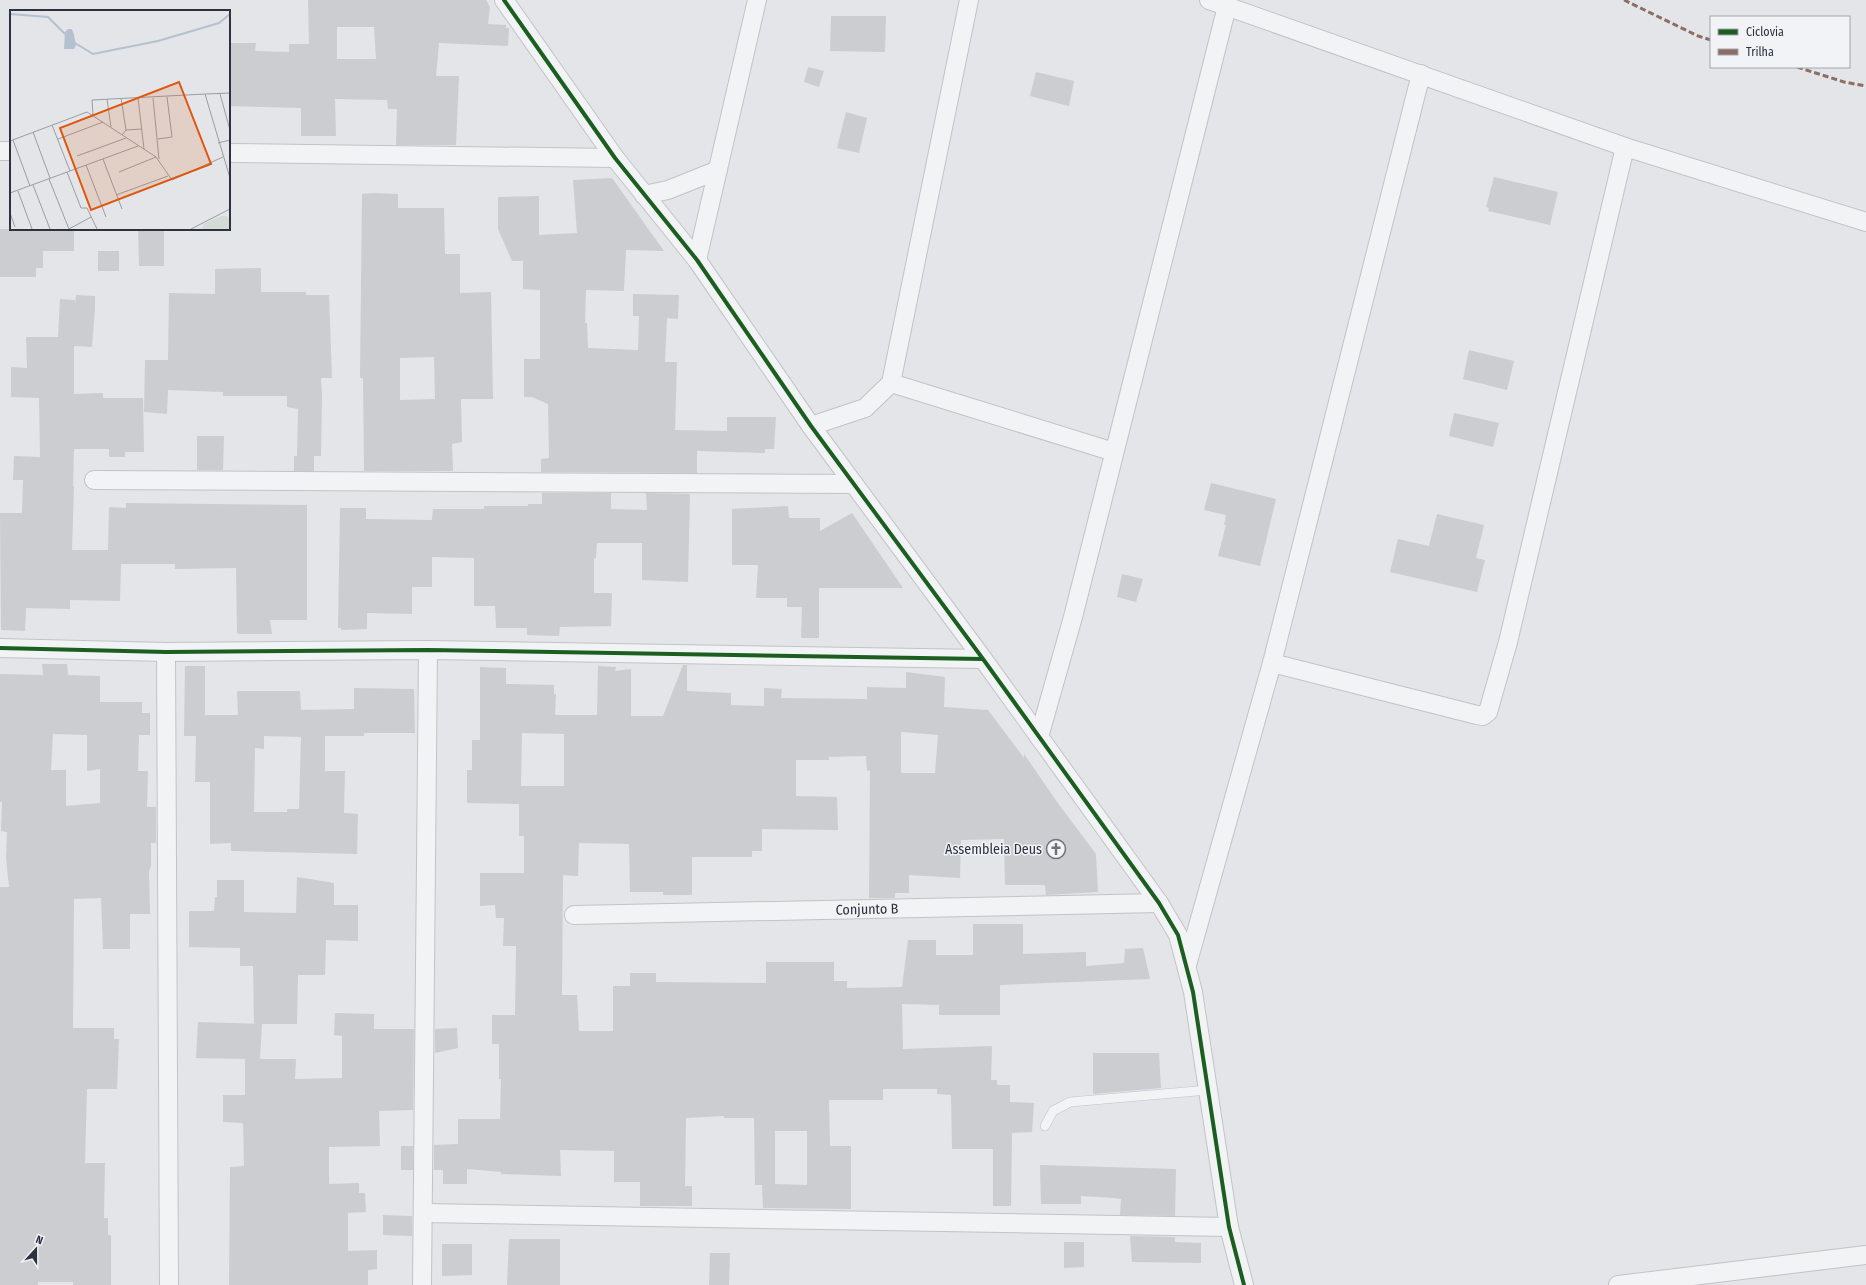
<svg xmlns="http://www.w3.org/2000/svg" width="1866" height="1285" font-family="'Fira Sans Condensed',sans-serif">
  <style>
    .building { fill: #cbcdd0; fill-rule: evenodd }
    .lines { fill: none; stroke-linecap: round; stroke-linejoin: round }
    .lane-casing { stroke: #c2c3c6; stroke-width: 10 }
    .street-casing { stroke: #c2c3c6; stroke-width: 20 }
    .lane { stroke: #f2f3f4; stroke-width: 9 }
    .street { stroke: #f2f3f4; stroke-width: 18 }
    .quiet { stroke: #8d6e63; stroke-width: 3; stroke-dasharray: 6 3; stroke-linecap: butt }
    .cycleway-casing { stroke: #f1f3f6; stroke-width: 6 }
    .cycleway { stroke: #1b5e20; stroke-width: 4 }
    .labels { text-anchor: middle; stroke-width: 3; stroke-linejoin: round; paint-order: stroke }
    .poi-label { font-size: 14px; fill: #2c323f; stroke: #f1f3f6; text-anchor: end }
    .street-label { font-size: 14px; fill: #2c323f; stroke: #f1f3f6 }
    .inset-river { fill: none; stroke: #b5c1d0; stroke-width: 2 }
    .inset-road { fill: none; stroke: #9a9da4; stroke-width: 1 }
    .view { fill: #df570f; fill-opacity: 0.15; stroke: #df570f; stroke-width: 2 }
    .inset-edge { fill: none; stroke: #2c323f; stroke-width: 2 }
  </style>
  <rect width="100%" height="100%" fill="#e3e5e8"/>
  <path class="building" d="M308,0h178l4,7 -2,17 18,1v3h3l-1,18 -69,-3 -3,33h23l-3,69h-60l1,-36h-9l-1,-9 -52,-1 1,37h-35v-28l-72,-2v-63h27l-1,8 34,1v-8h20zM337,27h37l2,32h-39z
    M831,16h55l-1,36 -55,-1z
    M808,67l16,4 -5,16 -15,-5z
    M1036,72l38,9 -5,25 -39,-10z
    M846,112l21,6 -8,35 -22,-5z
    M1494,177l64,15 -8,33 -62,-14 1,-3 -3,-1z
    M612,178l52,73 -38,-1 -2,41 -38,-1 -1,33h2l1,25 50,2 1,-34h-6v-22l46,1 -1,24 -11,-1 -2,44h12l-2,68 52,1v-14h49l-2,32h-9v4l-68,-2v22l-156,-1v-13l8,-1 -1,-54 -16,-7h-8v-38h16v-69l-17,-1v-28h-11l-14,-32v-32l41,-1v39l38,-2 -4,-53z
    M373,193l25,1v14h46l1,46h15v39l31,-1 2,107h-32l1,43 -10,2 1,27h-89l-1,-93h-3l2,-184zM434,357l1,42 -35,1v-42z
    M0,229h74v22h-31v17h-7v9h-36z
    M138,229h26v37h-25z
    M98,251h21v20h-21z
    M261,268v24h45v3h23l3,83h-11l1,18 -1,60h-7v15h-20v-15h3l1,-47 -11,-2v-11h-64v-4l-55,-2 -1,24 -23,-2 1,-52h23l1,-67 46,1v-25z
    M76,295l19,1v13l-3,38 -18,-1v48l29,-1v5h40l1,54h-19v5h-16v-8h-35l-1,37h1l-2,64h36l1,-43 17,1v-5l181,2v115h-37l2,14h-33l-2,-1 -1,-65 -61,1v-5h-54l-1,37 -50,-1v9l-44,-1 -1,23 -24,-1 -1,-117h22l1,-33h-10l1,-24 26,1 -1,-59 -28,-1v-30l16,1 -1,-31h32l2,-38 15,1v5z
    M1469,350l45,11 -7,29 -44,-11z
    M1454,413l45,10 -6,24 -44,-11z
    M197,436h27l-1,34h-26z
    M1211,483l65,16 -16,67 -42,-10 8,-31h-2l2,-10 -22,-5z
    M542,493h69v16l36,1 -1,-17 44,1 -2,88 -46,-2v-37h-45l-1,15h-2v35h18l-1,33 -51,1 -1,9 -32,-1v-7h-31l-1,-22h-21v-48l-42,-1v30h-20v27l-45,-1v16l-26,1v-2h-3l2,-120h26v11l66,1 1,-11h51v-3h44v-2h14z
    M788,506l1,12h31v13l32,-18 51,75h-84v50h-18l1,-31h-15v-9h-31l2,-33h-26v-56z
    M1437,514l47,11 -8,33 9,2 -8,32 -87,-20 8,-33 31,7z
    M1122,574l21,5 -7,23 -19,-5z
    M42,664h25l1,11 32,1v26h42v11h8v22h-11l-1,36h10l-1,36h9v36h-5v23l-2,5 1,43h-20v35h-27l-2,-51 -27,1 -1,129h41v11h5l-2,50h-30l-2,74h20l-1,55h4v17h3v50h-38v-3h-35v3h-38v-398h9l-3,-29 1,-26 -6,-1 1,-29h-2v-128l43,1zM53,734l34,1v36l13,-2v34l-34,3v-36h-15z
    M683,665h4v26l44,2v12l33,1v-18l18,1 -1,9 86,1v-12l39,1v-16l39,5 -1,30 44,3 36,48v-4l36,52 36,48 2,38 -52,3 -1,-10h-40l-1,-46 -43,1 -1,38 -51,-3v18h-14v5h-26l1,-127 -3,-1 -1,-14 -37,1v3h-33v36l41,1 1,33 -76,-1v22h-10v6h-60v38h-29v-3h-33l-1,-48 -50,-1 -1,33 -15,-1 -1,120h15l2,36h34v-45h17v-13h26v9l110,1v-21h68v19h13v7l55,-1 6,-47h28v15h37v-31h50v30l63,-2v14l38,-3 1,-14 18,-1 7,31 -150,6v30h-61v-10l-37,-1 1,45 89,-3 -1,34h6v5h13v17l24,1 -2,29 -20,1 -1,73h-18v-57h-41l-1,-54 -14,-1v-5h-54v11h-54l1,46h21v63l-88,-1 -1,-23h-7l-1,-67h-30v-2l-38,2 -1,68h7v20h-52v-24h-26v-31l-54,-1 1,26 -60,-2v-2l-34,-3v15h-24v-14h-9v-25l24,-1v-25h42l1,-40h-2v-35h-7v-29h23l1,-69h-13l1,-28h-8l-1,-13 -15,1v-33h44v-37h-5v-32l-52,-1v-33h5v-30h8v-73l26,1v16l48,1v9h2l-1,21h42l1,-49 18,1 -1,4 16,-2v47h32zM901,732l37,3 -3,38h-34zM522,733l42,1v52h-43zM775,1131h32v54l-32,-1z
    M185,666h20v49h33l-1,-24h63l1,19 53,-1v-21l60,1 1,44h-51v3h-39v35h20l-1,42 14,1 -1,40 -126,-3v-8l-21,1v-62h-15l1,-46h-12zM264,736l37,1 -2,72h-12v3h-33l1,-64 9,1z
    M297,877l37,6v22h24v36l-32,-1 -1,35h-27l-1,49h-43l-1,-58h-13v-18l-51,-1v-36h25l1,-14h2v-17h27v32l52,1z
    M335,1013l39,1v15h40l-1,81 -34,1 1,35 -51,1v37l30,-1v10h6l1,19 -18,1v38l29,-1v19l-9,1v15h-139l1,-118 14,-1 -1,-43 -20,-1v-27h22v-36l-49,-1 2,-36 64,2 -2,35h36l-1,20 47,-1v-42l-8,-1z
    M457,1028l1,20 -23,5v-24z
    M1093,1053h66l2,35 -68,6z
    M401,1146h12v24h-12z
    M1040,1165l136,4 -1,47 -55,-1 1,-16 -7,-1 -33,-2v8h-40z
    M383,1215l29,1v20l-29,-1z
    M1130,1236l45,1v5l26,1v20l-69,-1z
    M509,1239h51v46h-53z
    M1064,1242h20v25l-20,1z
    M442,1244h30v31l-30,1z
    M710,1253h20l-1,32h-20z"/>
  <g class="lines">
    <g class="lane-casing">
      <path id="lane" d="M1045,1126l8,-15 17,-9 138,-12"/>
    </g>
    <g class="street-casing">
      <g id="street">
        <path d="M504,0l111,158 82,102 114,166 172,233 176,244 19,32 15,57 36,235 15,58"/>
        <path d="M1209,0l416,147 241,75"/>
        <path d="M0,151h11"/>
        <path d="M229,153l386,5"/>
        <path d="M644,195l24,-5 50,-20"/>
        <path d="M697,260l60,-260"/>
        <path d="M891,383l223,69"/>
        <path d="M811,426l54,-18 26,-25 78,-383"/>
        <path d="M94,480l760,4"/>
        <path d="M0,648l166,4 262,-2 555,9"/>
        <path d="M166,652l3,633"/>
        <path d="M1272,663l205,52 6,1 5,-4 20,-70 117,-495"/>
        <path d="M1039,737l34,-120 154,-611"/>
        <path id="s1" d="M574,915l585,-12"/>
        <path d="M1187,965l85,-302 149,-589"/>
        <path d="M423,1213l806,14"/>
        <path d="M422,1285l6,-635"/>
        <path d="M1618,1285l248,-30"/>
      </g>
    </g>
    <use href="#lane" class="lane"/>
    <use href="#street" class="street"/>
    <path class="quiet" d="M1624,0l74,36 13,4
      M1797,67l47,15 22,4"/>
    <g class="cycleway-casing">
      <path id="cycleway" d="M504,0l111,158 82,102 114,166 172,233 176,244 19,32 15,57 36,235 15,58
        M0,648l166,4 262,-2 555,9"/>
    </g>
    <use href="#cycleway" class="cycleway"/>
  </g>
  <defs>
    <g id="church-ring" transform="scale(1)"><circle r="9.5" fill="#f1f3f6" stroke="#6c717a" stroke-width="1.5"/><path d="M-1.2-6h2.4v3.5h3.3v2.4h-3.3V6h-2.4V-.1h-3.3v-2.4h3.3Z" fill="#6c717a"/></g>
  </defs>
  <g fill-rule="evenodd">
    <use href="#church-ring" x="1056" y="849"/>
  </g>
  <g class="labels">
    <g class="poi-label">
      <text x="1042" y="854">Assembleia Deus</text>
    </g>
    <g class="street-label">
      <text dy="5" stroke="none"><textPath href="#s1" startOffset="293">Conjunto B</textPath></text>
    </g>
  </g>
  <g transform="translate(10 10)">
    <rect width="220" height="220" fill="#e3e5e8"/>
    <path d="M211,206h5l4,4v9h-28l3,-6z" fill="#d4dad4"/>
    <path d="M58,19h4l2,6 2,10 -2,4h-10l1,-17z" fill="#b5c1d0"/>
    <path class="inset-river" d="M0,4l38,3 17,17M65,33l18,11 65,-13 61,-18 11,-9"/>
    <path class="inset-road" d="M220,83l-25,1 25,84M210,84l10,36M111,88l5,32M128,88l6,51M143,88l6,61M97,89l4,28M83,105l-1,-15 113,-6M42,115l18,46M23,122l17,46M112,125l4,-5 16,-1M48,129l45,-17M148,129l14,-2 -5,-40M3,130l17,46M0,131l77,-29 69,45 16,23 51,-23M208,133l12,-3M67,146l49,-18M93,149l19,50M76,155l20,52M57,162l14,36h6l10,21M109,162l37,-15M39,169l20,50M23,175l17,44M8,181l14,38M0,183l128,-47M106,185l52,-19M0,203l5,14M59,219l22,-12M181,219l39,-20"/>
    <path class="view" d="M169,72l32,82 -120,46 -31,-82z"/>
    <rect width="220" height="220" class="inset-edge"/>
  </g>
  <rect x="1710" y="16" width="140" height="52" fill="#f1f3f6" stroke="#a2a6ad"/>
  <rect x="1718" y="29" width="20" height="6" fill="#1b5e20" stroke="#a2a6ad"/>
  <text x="1746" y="36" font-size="12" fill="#2c323f">Ciclovia</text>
  <rect x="1718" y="49" width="20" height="6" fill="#8d6e63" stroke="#a2a6ad"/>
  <text x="1746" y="56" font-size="12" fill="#2c323f">Trilha</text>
  <g transform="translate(36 1249) rotate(21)" stroke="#f1f3f6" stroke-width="3" paint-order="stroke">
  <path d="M0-3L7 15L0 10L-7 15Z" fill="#2c323f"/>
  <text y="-6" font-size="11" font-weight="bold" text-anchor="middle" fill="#2c323f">N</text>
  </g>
</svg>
